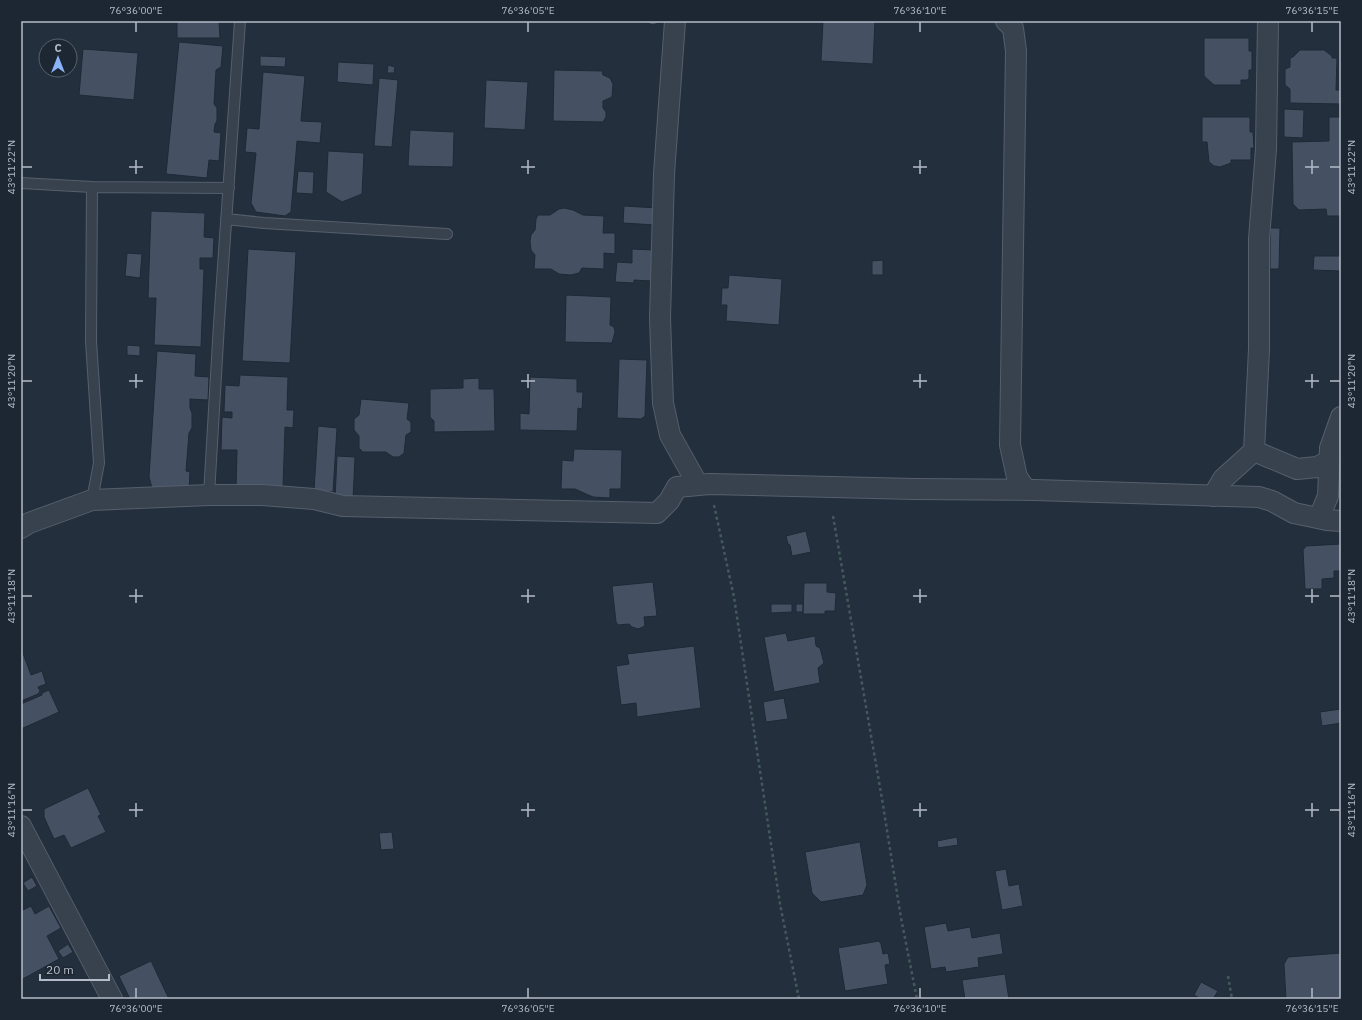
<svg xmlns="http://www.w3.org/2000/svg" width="1362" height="1020" font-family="'IBM Plex Sans',sans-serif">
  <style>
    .building { fill: #455162; stroke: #1f2835 }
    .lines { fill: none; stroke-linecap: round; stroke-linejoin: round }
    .service-casing { stroke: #565f6c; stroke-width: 12 }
    .minor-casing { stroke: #565f6c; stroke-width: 22 }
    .path { stroke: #44595c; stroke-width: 2.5; stroke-dasharray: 3 3; stroke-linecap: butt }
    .service { stroke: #38414e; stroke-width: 10 }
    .minor { stroke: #38414e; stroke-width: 20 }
    .ticks { fill: none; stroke: #b4bcc9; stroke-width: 1.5 }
    .neatline { fill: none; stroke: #b4bcc9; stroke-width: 1.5 }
    .ticks-label { font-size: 10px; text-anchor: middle; fill: #b4bcc9 }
  </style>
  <rect width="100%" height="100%" fill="#242f3e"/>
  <path class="building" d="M177,21h42l1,17h-43z
    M641,21h23l-11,4z
    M823,21h52l-2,43 -52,-3z
    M1204,38h45v13h3v19h-3v8l-2,2h-6v5h-27l-10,-9z
    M179,42l44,4 -2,21 -5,3 -2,34 3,4v13l-2,3 -1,8 7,1 -2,28 -10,-1 -2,18 -41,-4z
    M83,49l55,4 -4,47 -55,-5z
    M1300,50h24l8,6v2h5l-1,32h5v14l-51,-1v-14l-5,-4v-16l5,-2v-9l3,-1z
    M260,56l26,1 -1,10 -25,-1z
    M338,62l36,2 -1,21 -36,-3z
    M388,65l7,2 -1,6h-7z
    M554,70l48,1 1,4 7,3 3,6 -1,13 -9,4v7l3,4v5l-3,5 -50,-1z
    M263,72l42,4 -4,45 21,1 -2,21 -23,-2 -6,71 -6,4 -29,-4 -5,-9 5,-50 -11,-1 2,-24 12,1z
    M379,78l19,2 -6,67 -18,-1z
    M486,80l42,2 -3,48 -41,-2z
    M1284,109l20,1 -1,28 -19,-1z
    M1202,117h48v15h3l1,16h-3v12h-20v3l-11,4 -6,-1 -5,-4 -2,-20h-5z
    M1329,117h12v99h-14l-1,-7 -27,1 -6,-6 -1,-62 37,-1z
    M410,130l44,2 -1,35 -45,-1z
    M328,151l36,2 -2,41 -20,8 -16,-10z
    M298,171l16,1 -1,22 -17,-1z
    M624,206l33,2 -1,17 -33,-2z
    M564,208l9,2 10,5 21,1 -1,17h12v21l-11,-1v16l-22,-1 -3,5 -8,2 -12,-1 -8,-5h-17l1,-14 -4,-5 -1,-9 1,-6 4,-5 1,-11 2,-4h12l9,-6z
    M151,211l54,2 -1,24 10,1 -1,20h-13v11h4l-3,78 -47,-2 2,-47h-8z
    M1270,228h10l-1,41h-9z
    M248,249l48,3 -6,111 -48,-2z
    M632,249l21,1 -2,31 -17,-1v3l-19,-1 2,-20 15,1z
    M127,253l15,1 -2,24 -15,-2z
    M1314,256h27v15l-28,-1z
    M883,260v15h-11v-14z
    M729,275l53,4 -3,46 -53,-4 1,-16h-6l1,-17h6z
    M566,295l45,2 -1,28 4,2 1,5 -3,11 -47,-1z
    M127,345l13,1v10l-13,-1z
    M157,351l39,3 -1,22 14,1 -1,23 -18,-1v9l2,5v15l-3,5 -3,38 4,1 -1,19 -37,-3 -3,-11z
    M619,359l28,1 -2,56 -4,3 -24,-1z
    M240,375l48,2 -1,33h7l-1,18 -8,-1 -2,61 -47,-1 1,-37h-16l1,-33 10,1v-6h-8l1,-27 14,1z
    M530,377l47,2v13h6l-1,17 -4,-1 -1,23 -57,-1v-17l9,1z
    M479,378v11h15l1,42 -61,1v-11l-4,-4v-28l33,-1v-9z
    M361,399l48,4 -2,16 4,3v10l-5,3 -2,18 -5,4h-6l-7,-5h-23l-4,-4v-12l-5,-6v-11l5,-4z
    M318,426l19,2 -4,64 -19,-1z
    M574,449l48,1 -1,39h-11v9l-17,-1 -18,-8h-14l1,-29 11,1z
    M337,456l18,1 -2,43 -18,-1z
    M806,531l5,21 -19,4 -2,-11 -2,-1 -2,-8z
    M1341,544v27h-7v7l-12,1v10h-17l-2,-39 3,-4z
    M653,582l4,34 -13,1 1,8 -2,2 -5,2 -6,-2 -3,-3 -11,1 -2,-3 -4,-36z
    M804,583h23v9l9,1 -1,18h-10v3h-22z
    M771,604h21v8l-21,1z
    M796,604h7v8h-7z
    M786,633l2,8 27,-5 1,10 4,2 4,15 -6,5 2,15 -46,9 -10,-55z
    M694,646l7,62 -64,9 -1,-14 -15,2 -5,-39 13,-2 -2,-10z
    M21,648l10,27 11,-4 4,13 -8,3 2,4 -2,3 -17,7z
    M49,690l10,22 -38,17v-25l21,-9v-2z
    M784,698l4,21 -22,3 -3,-20z
    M1341,709v14l-19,3 -2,-14z
    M88,788l13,27 -3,1 8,16 -35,16 -7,-13 -10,4 -10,-22v-8z
    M392,832l2,17 -13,1 -2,-17z
    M957,837l1,8 -20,3 -1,-7z
    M860,842l7,43 -4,10 -42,7 -9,-9 -7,-41z
    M1006,869l3,17 10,-2 4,22 -21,4 -7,-39z
    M32,877l5,9 -9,5 -5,-8z
    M31,906l4,8 14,-8 12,22 -14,8 12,23 -38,21v-69z
    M946,923l2,8 22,-4 2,11 28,-5 3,21 -25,4 1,9 -33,5 -1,-5 -14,2 -7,-42z
    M879,941l2,3 2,10 5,-1 2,11 -5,1 3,19 -43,7 -7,-43z
    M68,944l5,8 -10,6 -5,-7z
    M1341,953v46h-55l-2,-35 4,-7z
    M151,961l18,38h-39l-11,-23z
    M1005,974l4,25h-44l-3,-19z
    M1201,982l17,9 -5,8h-12l-7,-4z"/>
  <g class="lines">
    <g class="service-casing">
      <path id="service" d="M21,183l71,4
        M226,219l38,4 183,11
        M209,495l10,-171 21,-303
        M92,500l7,-37 -8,-122 1,-154 137,1"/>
    </g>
    <g class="minor-casing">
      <path id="minor" d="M675,21l-11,153 -4,144 3,85 7,32 28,50
        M1006,21l7,7 3,23 -6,394 7,32 9,13
        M1254,451l43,18 20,-2 12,-6
        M1213,496l10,-17 31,-28 5,-102v-110l7,-90 2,-128
        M1319,518l9,-22 2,-48 11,-31
        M21,528l8,-5 63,-23 117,-5h53l52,4 29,7 314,7 12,-12 8,-14 32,-3 205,5 121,1 224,7 13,4 22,12 33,7 14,1
        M21,826l91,173"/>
    </g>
    <path class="path" d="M714,505l20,92 46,307 19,95
      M833,516l49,283 19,119 16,81
      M1228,976l4,23"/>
    <use href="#service" class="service"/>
    <use href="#minor" class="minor"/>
  </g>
  <path class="ticks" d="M136,22v10M528,22v10M920,22v10M1312,22v10M136,160v14M528,160v14M920,160v14M1312,160v14M22,167h10M129,167h14M521,167h14M913,167h14M1305,167h14M1330,167h10M136,374v14M528,374v14M920,374v14M1312,374v14M22,381h10M129,381h14M521,381h14M913,381h14M1305,381h14M1330,381h10M136,589v14M528,589v14M920,589v14M1312,589v14M22,596h10M129,596h14M521,596h14M913,596h14M1305,596h14M1330,596h10M136,803v14M528,803v14M920,803v14M1312,803v14M22,810h10M129,810h14M521,810h14M913,810h14M1305,810h14M1330,810h10M136,988v10M528,988v10M920,988v10M1312,988v10"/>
  <rect width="1362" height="1020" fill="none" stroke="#1d2633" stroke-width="44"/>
  <g transform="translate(58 58)"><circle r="19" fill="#1d2633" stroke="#59626f"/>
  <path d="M0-3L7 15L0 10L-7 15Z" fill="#8ab4f8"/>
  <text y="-6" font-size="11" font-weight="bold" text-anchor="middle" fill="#b4bcc9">С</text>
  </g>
  <path d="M40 974v6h69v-6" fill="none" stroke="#b4bcc9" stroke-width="2"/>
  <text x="46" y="974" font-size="12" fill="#b4bcc9" stroke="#1d2633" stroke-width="3" paint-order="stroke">20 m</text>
  <rect x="22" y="22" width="1318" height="976" class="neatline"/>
  <g class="ticks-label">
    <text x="136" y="14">76°36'00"E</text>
    <text x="528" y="14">76°36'05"E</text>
    <text x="920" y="14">76°36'10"E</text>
    <text x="1312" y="14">76°36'15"E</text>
    <text transform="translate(11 167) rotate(-90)" y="4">43°11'22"N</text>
    <text transform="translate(1351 167) rotate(-90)" y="4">43°11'22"N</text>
    <text transform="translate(11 381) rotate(-90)" y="4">43°11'20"N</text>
    <text transform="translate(1351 381) rotate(-90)" y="4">43°11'20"N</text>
    <text transform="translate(11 596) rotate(-90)" y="4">43°11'18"N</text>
    <text transform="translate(1351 596) rotate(-90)" y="4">43°11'18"N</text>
    <text transform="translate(11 810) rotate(-90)" y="4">43°11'16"N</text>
    <text transform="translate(1351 810) rotate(-90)" y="4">43°11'16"N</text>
    <text x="136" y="1012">76°36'00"E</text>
    <text x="528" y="1012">76°36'05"E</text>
    <text x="920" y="1012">76°36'10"E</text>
    <text x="1312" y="1012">76°36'15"E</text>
  </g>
</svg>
